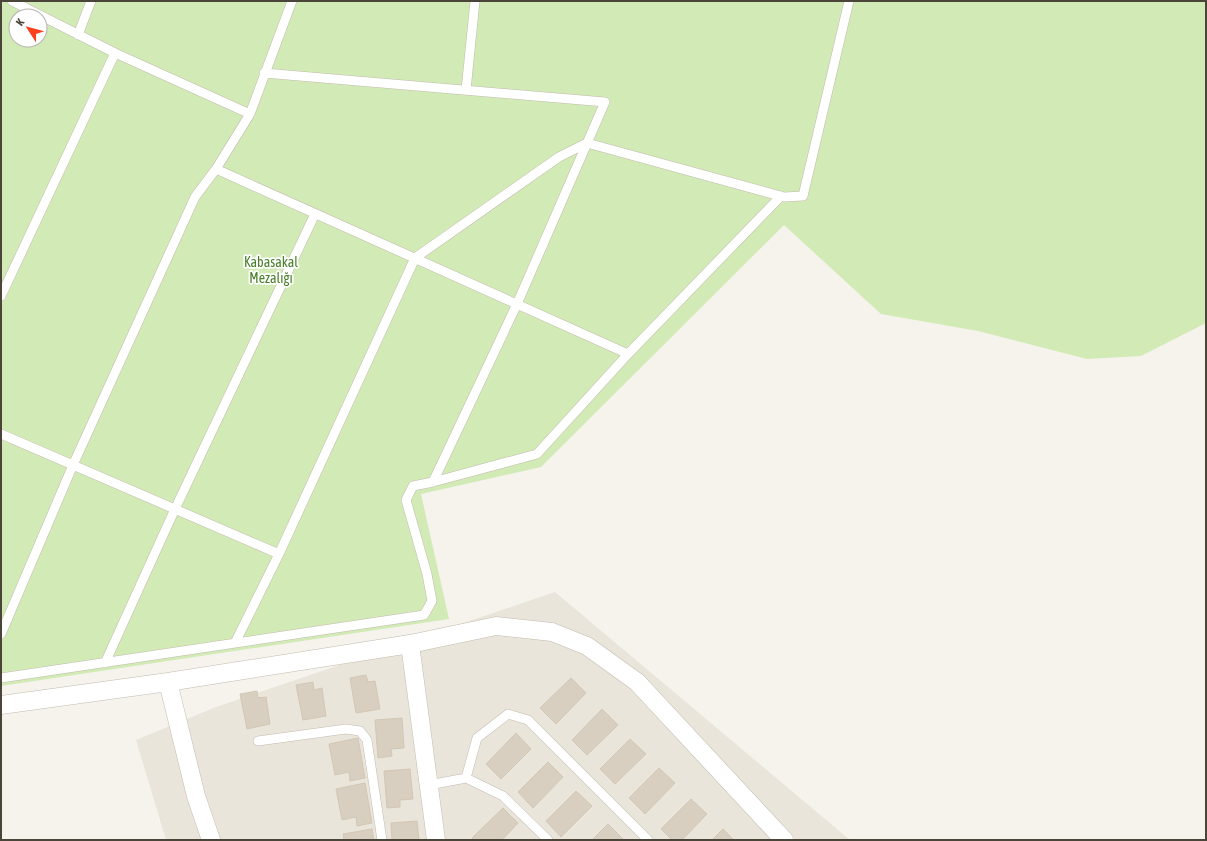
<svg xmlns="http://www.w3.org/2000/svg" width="1207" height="841" font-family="'Asap Condensed',sans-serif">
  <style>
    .residential { fill: #eae5da }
    .green { fill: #d2eab5; fill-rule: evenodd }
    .building { fill: #d8cfc1; stroke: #d3c7b4 }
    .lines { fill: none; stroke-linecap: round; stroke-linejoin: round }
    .service-casing { stroke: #c2bbae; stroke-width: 10 }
    .minor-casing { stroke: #c2bbae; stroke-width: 19 }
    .service { stroke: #fff; stroke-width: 9 }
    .minor { stroke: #fff; stroke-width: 18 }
    .labels { text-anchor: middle; stroke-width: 3.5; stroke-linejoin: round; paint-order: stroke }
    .park-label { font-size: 14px; fill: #4a7f2a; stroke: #fff }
  </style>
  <rect width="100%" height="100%" fill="#f6f3ec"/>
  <path class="residential" d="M555,592l295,248h-684l-30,-100 80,-33z"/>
  <path class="green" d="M1,1h1205v322l-65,33 -54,3 -109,-28 -97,-17 -97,-89 -243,242 -120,27 28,125 -448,67zM16,16h24v24h-24z"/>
  <path class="building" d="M366,675l2,7 7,-1 5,28 -24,4 -6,-35z
    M571,678l15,15 -30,31 -16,-16z
    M313,682l1,8 8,-2 4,28 -23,4 -7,-35z
    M257,691l1,7 8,-1 4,27 -23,5 -7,-35z
    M602,709l16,16 -31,30 -15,-15z
    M402,718l2,30 -13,1 1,7 -14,2 -3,-38z
    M516,733l15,16 -30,30 -15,-15z
    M358,738l7,40 -15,3 -1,-9 -14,3 -6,-31z
    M630,739l16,15 -31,30 -15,-15z
    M548,762l15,15 -30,31 -15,-16z
    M659,768l16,15 -30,31 -16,-16z
    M410,769l3,30 -13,1v7l-13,1 -3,-37z
    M365,783l7,40 -15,3 -1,-9 -14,3 -6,-31z
    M576,791l16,15 -31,31 -15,-16z
    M691,799l16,15 -25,26h-10l-11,-11z
    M503,808l15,15 -16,17h-28l-2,-2z
    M417,821l2,19h-27l-1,-17z
    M608,824l16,16h-32z
    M372,829l2,11h-30l-1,-6z
    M723,829l11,11h-22z"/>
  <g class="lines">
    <g class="service-casing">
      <path id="service" d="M12,1l103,52 135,61 42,-113
        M78,35l13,-34
        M264,73l341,29 -88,202 -84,178
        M466,90l9,-89
        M216,169l412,185
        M1,296l114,-243
        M1,434l278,120
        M1,634l72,-169 122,-268 21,-28 34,-55
        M235,643l44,-89 136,-296 144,-101 28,-14 197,54 19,-1 46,-195
        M105,663l70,-154 140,-295
        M1,678l423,-63 8,-14 -5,-27 -21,-74 7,-14 20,-4 104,-28 91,-100 153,-158
        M258,741l88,-12 14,2 7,9 15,100
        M466,778l37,18 45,44
        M429,785l37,-7 11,-40 31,-24 20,6 120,120"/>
    </g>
    <g class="minor-casing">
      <path id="minor" d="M410,644l26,196
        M168,682l28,114 15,44
        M1,705l167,-23 242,-38 86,-18 56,6 35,14 50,36 147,158"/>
    </g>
    <use href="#service" class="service"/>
    <use href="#minor" class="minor"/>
  </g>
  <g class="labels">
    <g class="park-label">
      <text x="271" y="267">Kabasakal<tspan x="271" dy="16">Mezalığı</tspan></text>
    </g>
  </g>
  <rect width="1207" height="841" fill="none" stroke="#4b4439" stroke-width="4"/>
  <g transform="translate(28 28) rotate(306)"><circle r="19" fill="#ffffff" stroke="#b7b4b0"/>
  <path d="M0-3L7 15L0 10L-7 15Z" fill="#fc3f1d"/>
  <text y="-6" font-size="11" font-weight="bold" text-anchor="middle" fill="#4b4439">K</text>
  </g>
</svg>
